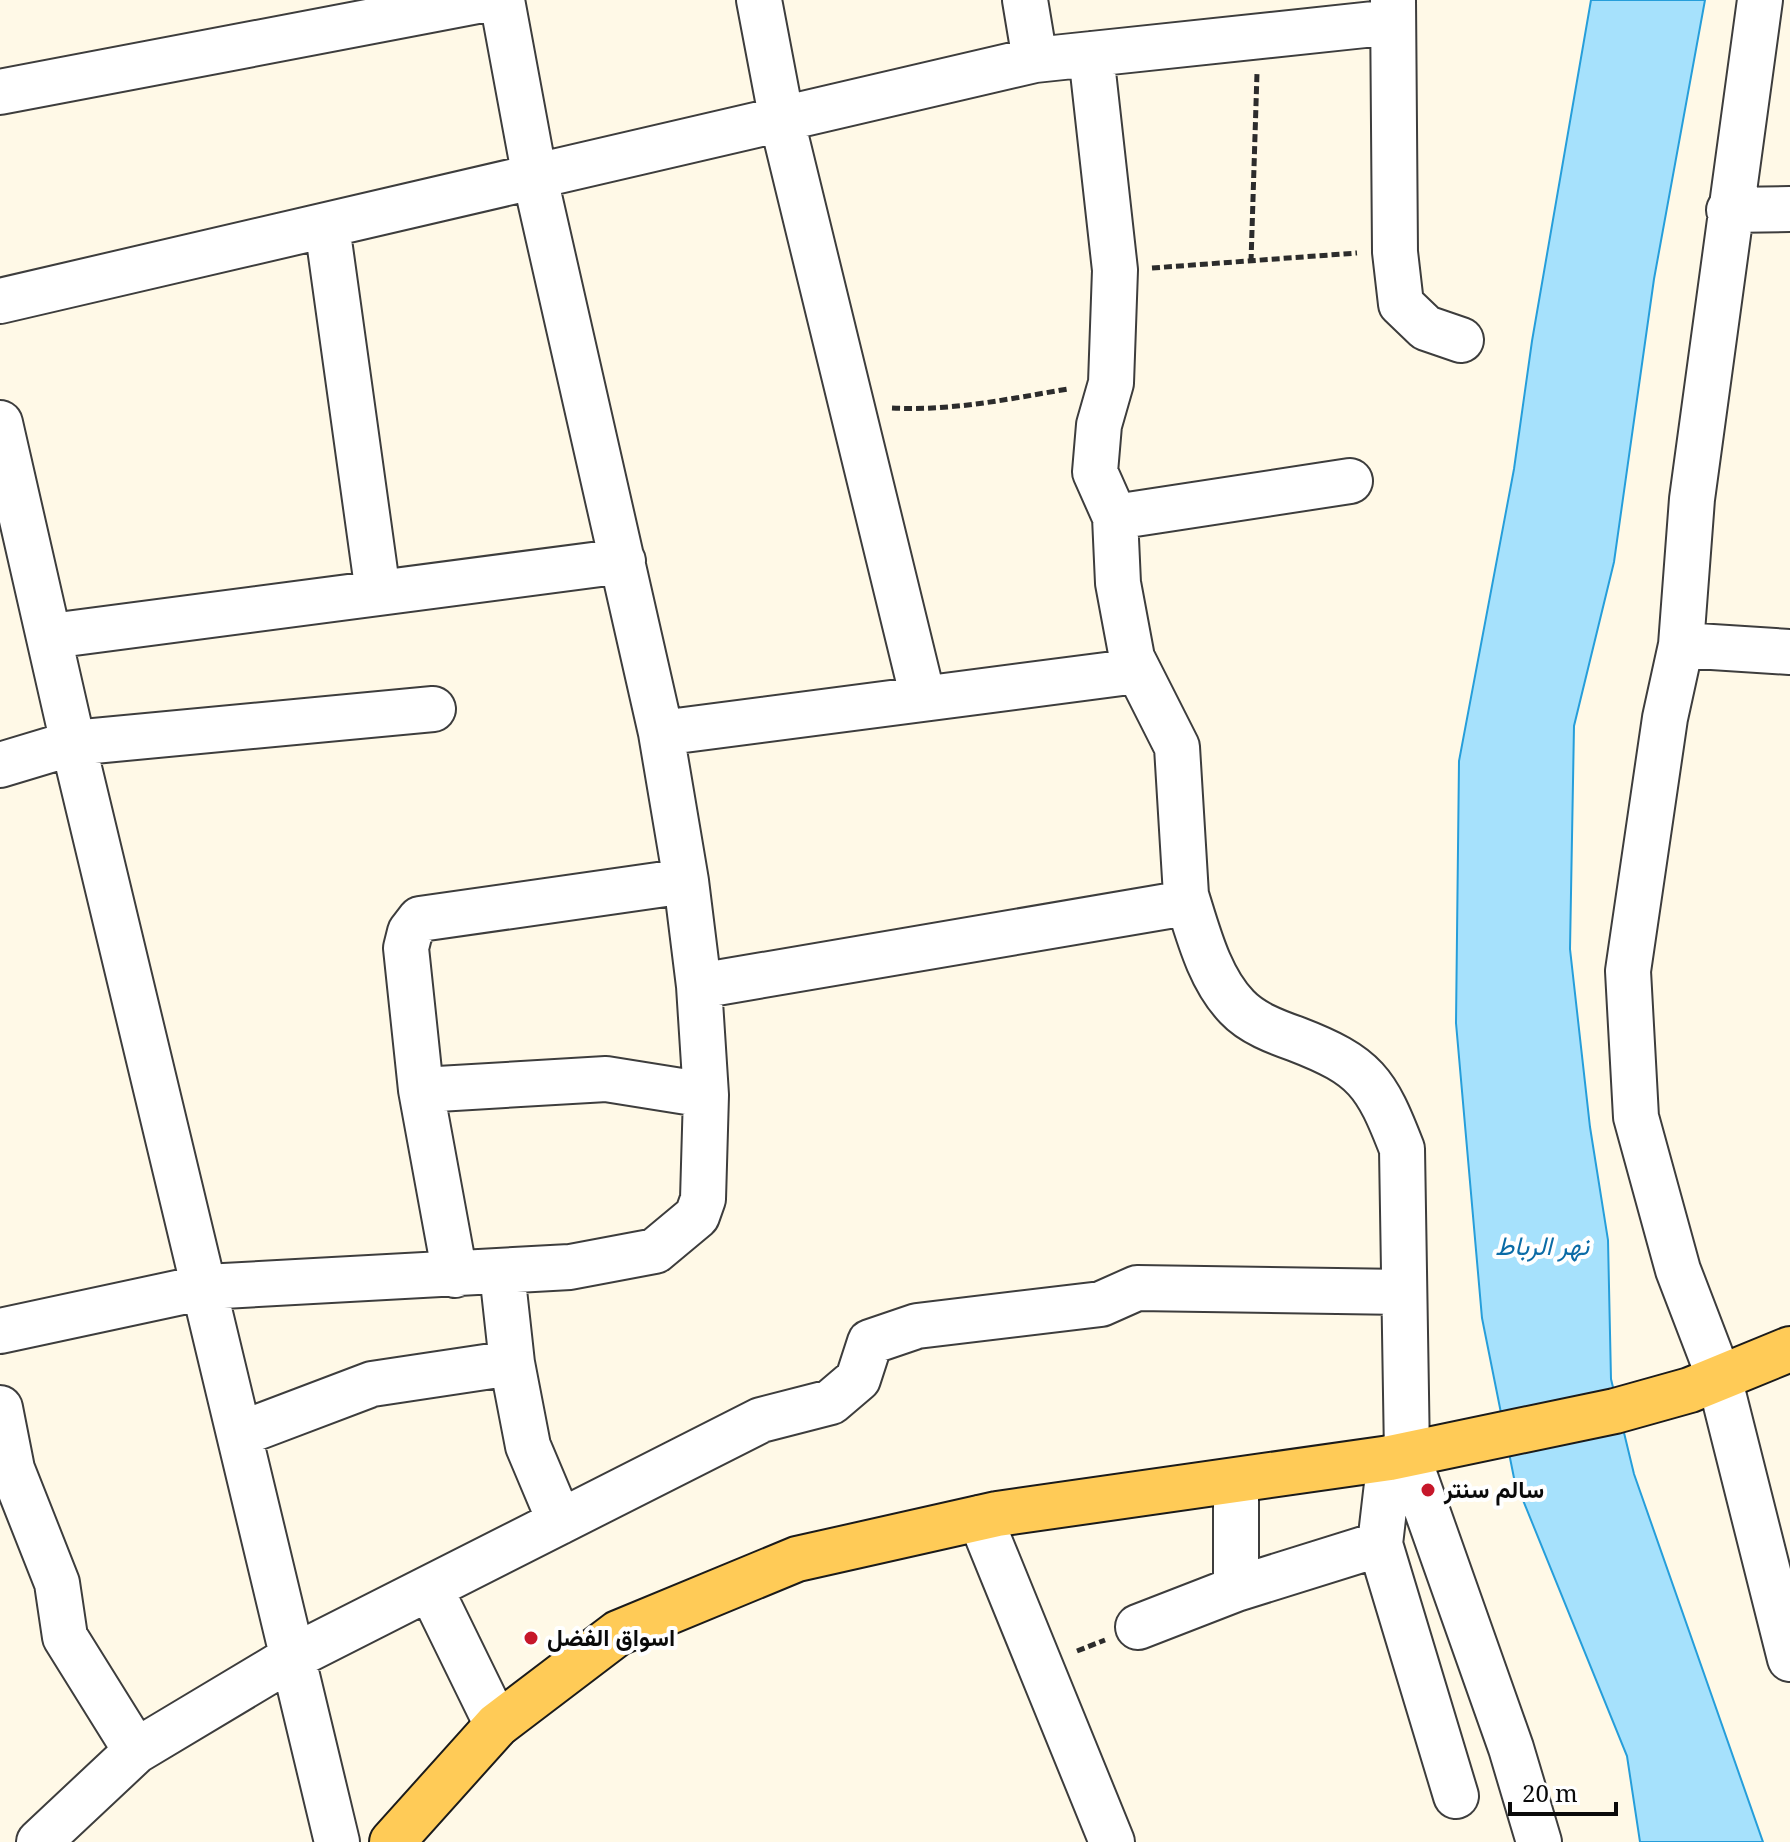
<svg xmlns="http://www.w3.org/2000/svg" width="1790" height="1842" font-family="'Noto Serif',Vazirmatn,serif">
  <style>
    .water { fill: #a6e1fc; stroke: #269eda; stroke-width: 2 }
    .lines { fill: none; stroke-linecap: round; stroke-linejoin: round }
    .minor-casing { stroke: #3d3d3d; stroke-width: 48 }
    .major-casing { stroke: #1b1b1b; stroke-width: 48 }
    .path { stroke: #2c2c2c; stroke-width: 5; stroke-dasharray: 8 4; stroke-linecap: butt }
    .minor { stroke: #fff; stroke-width: 44 }
    .major { stroke: #ffcb57; stroke-width: 44 }
    .poi-dot { fill: #c6172a; stroke: #fff; stroke-width: 3 }
    .labels { text-anchor: middle; stroke-width: 8; stroke-linejoin: round; paint-order: stroke }
    .poi-label { font-size: 24px; font-weight: bold; fill: #0a0a0a; stroke: #fff; text-anchor: start }
    .water-label { font-size: 26px; font-style: italic; fill: #0a6ba6; stroke: #fff }
  </style>
  <rect width="100%" height="100%" fill="#fff9e7"/>
  <path class="water" d="M1591,0h114l-51,279 -40,283 -40,164 -4,223 20,178 18,113 3,139 23,95 129,368h-123l-13,-86 -113,-278 -32,-160 -26,-295 3,-262 55,-292 18,-128z"/>
  <g class="lines">
    <g class="minor-casing">
      <path id="minor" d="M759,0l23,121 141,577
        M1025,0l10,60
        M1393,0l2,252 6,52 25,24 35,12
        M1760,0l-68,499 -11,146 -16,73 -37,253 8,146 42,153 41,107 71,282
        M1091,54l24,216 -4,113 -12,42 -4,47 20,45
        M0,92l483,-92
        M1729,210l61,-1
        M327,226l51,367
        M0,301l1035,-241 358,-38
        M0,423l73,320 264,1099
        M51,636l572,-75
        M1681,645l109,7
        M661,733l476,-62
        M0,765l73,-22 360,-34
        M1186,895c12,38 23,83 51,112 15,16 39,25 59,32 70,27 80,43 106,110l5,305 104,294 28,94
        M699,986l481,-82 6,-9 -9,-148 -45,-89 -14,-75 -3,-66 235,-36
        M421,1090l185,-11 100,16
        M502,1272l10,91 16,83 32,76
        M455,1275l-34,-185 -15,-142 4,-16 10,-13 266,-38
        M0,1331l205,-44 365,-20 85,-16 42,-35 6,-17 3,-104 -7,-109 -13,-105 -25,-148 -126,-555 -33,-178
        M0,1408l12,61 45,114 8,54 71,114
        M240,1434l132,-50 140,-21
        M980,1518l132,324
        M1380,1544l76,252
        M1236,1589l144,-45 10,-86
        M431,1590l66,135
        M1138,1627l98,-38v-108
        M39,1842l97,-91 157,-94 468,-237 70,-18 27,-23 12,-37 47,-16 184,-22 36,-16 267,4"/>
    </g>
    <g class="major-casing">
      <path id="major" d="M392,1842l105,-117 121,-92 179,-74 200,-45 393,-56 225,-47 75,-21 100,-41"/>
    </g>
    <path class="path" d="M1251,262l6,-189
      M1152,268l205,-15
      M892,408c61,3 116,-9 176,-19
      M1077,1651l28,-11"/>
    <use href="#minor" class="minor"/>
    <use href="#major" class="major"/>
  </g>
  <g class="poi-dot">
    <circle cx="1428" cy="1490" r="8"/>
    <circle cx="531" cy="1638" r="8"/>
  </g>
  <g class="labels">
    <g class="poi-label">
      <text x="1444" y="1498">سالم سنتر</text>
      <text x="547" y="1646">اسواق الفضل</text>
    </g>
    <g class="water-label">
      <text x="1542" y="1255">نهر الرباط</text>
    </g>
  </g>
  <path d="M1510 1802v12h106v-12" fill="none" stroke="#0a0a0a" stroke-width="4"/>
  <text x="1522" y="1802" font-size="24" fill="#0a0a0a" stroke="#ffffff" stroke-width="6" paint-order="stroke">20 m</text>
</svg>
